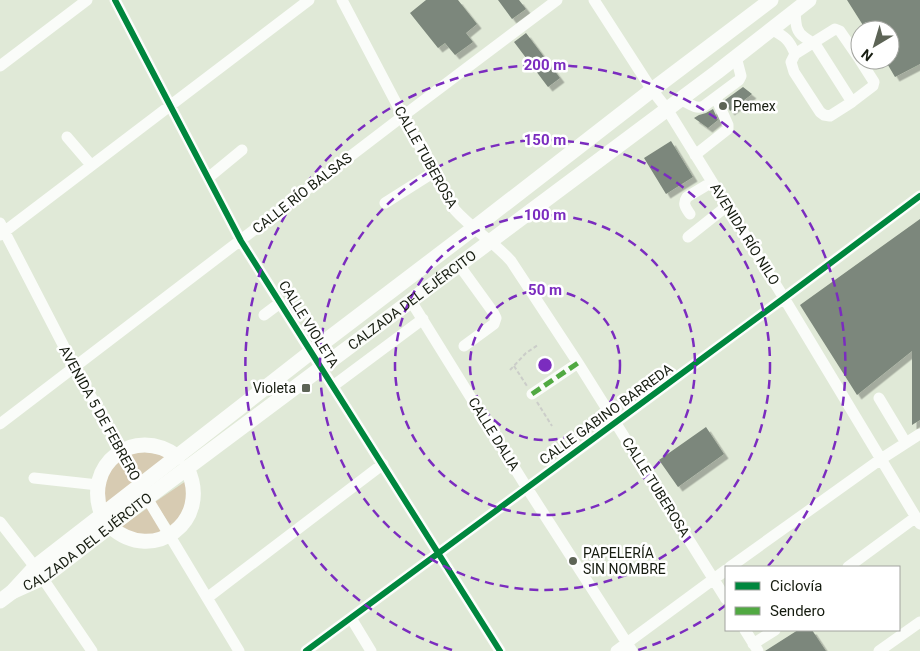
<svg xmlns="http://www.w3.org/2000/svg" width="920" height="651" font-family="Roboto,sans-serif">
  <style>
    .green { fill: #d7cbb2 }
    .building { fill: #7c877b; filter: url(#shadow) }
    .lines { fill: none; stroke-linecap: round; stroke-linejoin: round }
    .path { stroke: #cbcdc9; stroke-width: 2; stroke-dasharray: 4 2.5; stroke-linecap: butt }
    .minor { stroke: #fafcf9; stroke-width: 11 }
    .major { stroke: #fafcf9; stroke-width: 15 }
    .quiet { stroke: #51a942; stroke-width: 5; stroke-dasharray: 10 5; stroke-linecap: butt }
    .cycleway-casing { stroke: #fff; stroke-width: 9 }
    .cycleway { stroke: #00873e; stroke-width: 6 }
    .ring { fill: none; stroke: #7b2cbf; stroke-width: 2.5; stroke-dasharray: 9 6 }
    .poi-dot { fill: #5d6456; stroke: #fff; stroke-width: 2 }
    .labels { text-anchor: middle; stroke-width: 5; stroke-linejoin: round; paint-order: stroke }
    .poi-label { font-size: 14px; fill: #161c10; stroke: #fff; text-anchor: start }
    .street-label { font-size: 14px; fill: #161c10; stroke: #fff }
    .centre { fill: #7b2cbf; stroke: #fff; stroke-width: 2.5 }
    .ring-label { font-size: 15px; text-anchor: middle; font-weight: bold; fill: #7b2cbf; stroke: #fff; stroke-width: 5; stroke-linejoin: round; paint-order: stroke }
  </style>
  <defs>
    <filter id="shadow"><feDropShadow dx="4.5" dy="4.5" stdDeviation="0" flood-color="#0004"/></filter>
  </defs>
  <rect width="100%" height="100%" fill="#e0e9d7"/>
  <path class="green" d="M128,449l46,8 -31,22 -16,-29z
    M120,460l16,27 -28,22 -7,-18 4,-15z
    M189,479l4,16 -21,33 -17,-26z
    M149,507l17,26 -11,5 -37,-9z"/>
  <path class="building" d="M426,0h32l19,24 -11,9 7,9 -18,13 -10,-12 -7,5 -28,-35z
    M498,0h21l7,9 -14,10z
    M847,0h73v64l-25,13 -10,-17h5v-30h-24z
    M526,33l34,45 -12,9 -34,-45z
    M743,87l9,7 -22,17 -5,-11z
    M713,109l5,11 -10,8 -14,-10 5,-3 7,-2z
    M671,141l22,36 -27,17 -22,-36z
    M920,219v201l-8,5v-74l-55,44 -57,-90z
    M706,427l18,27 -46,33 -19,-27z
    M798,630h14l14,21h-61z"/>
  <g class="lines">
    <path class="path" d="M514,366l13,20
      M510,370l16,-17 12,-8
      M537,402l15,24"/>
    <path class="minor" d="M115,0l126,241 259,410
      M342,0l61,116 52,94c17,19 39,32 56,51l67,102 148,236
      M594,0l58,90 15,19 117,189 136,226
      M795,12c1,10 0,19 9,25 5,4 9,5 13,10l35,55 -22,14 -6,-1 -4,-3 -26,-40 -3,-10 4,-8 40,-25 5,2 20,29
      M771,29c14,8 18,10 24,25
      M0,66l87,-66
      M680,99c8,4 16,11 24,7l35,-26 2,-4 -5,-19
      M852,102l21,-16 1,-4 -14,-22
      M67,137l24,28
      M695,155l33,-26v-4l-12,-27
      M208,178l34,-28
      M385,203l49,-31
      M690,214c-4,-6 -8,-10 -3,-17l25,-15
      M0,223l74,143 73,132 92,153
      M0,235l309,-235
      M688,237l39,-31
      M459,265l34,47 3,6 -2,6 -30,22
      M411,301l116,187 105,163
      M264,315l16,-12
      M333,386l90,-67
      M532,394l46,-31
      M879,398l27,45
      M0,424l403,-308 154,-116
      M34,478l64,7
      M0,522l35,45 57,84
      M730,567l151,-108 39,-25
      M848,567l68,-50
      M207,598l176,-134
      M351,618l20,33
      M745,630l13,21
      M753,644l22,-14
      M306,651l478,-353 136,-102
      M616,651l110,-81
      M879,651l41,-29"/>
    <g class="major">
      <path d="M102,515c-20,-50 32,-91 76,-58"/>
      <path d="M111,527c42,38 102,-6 76,-59"/>
      <path id="s1" d="M12,592l31,-14 104,-80 570,-426 92,-72"/>
      <path d="M0,601l12,-9 23,-25 67,-52 209,-163 163,-124 178,-138 119,-90"/>
    </g>
    <path class="quiet" d="M532,394l46,-31"/>
    <g class="cycleway-casing">
      <path id="cycleway" d="M115,0l126,241 259,410
        M306,651l478,-353 136,-102"/>
    </g>
    <use href="#cycleway" class="cycleway"/>
  </g>
  <g class="ring">
    <circle cx="545" cy="365" r="75"/>
    <circle cx="545" cy="365" r="150"/>
    <circle cx="545" cy="365" r="225"/>
    <path d="M726 605A300 300 0 0 1 638 650M452 650A300 300 0 1 1 768 566"/>
  </g>
  <g class="poi-dot">
    <circle cx="723" cy="106" r="5"/>
    <rect x="301" y="383" width="10" height="10" rx="2.5"/>
    <circle cx="573" cy="561" r="5"/>
  </g>
  <g class="labels">
    <g class="poi-label">
      <text x="733" y="111">Pemex</text>
      <text x="296" y="393" text-anchor="end">Violeta</text>
      <text x="583" y="558">PAPELERÍA<tspan x="583" dy="16">SIN NOMBRE</tspan></text>
    </g>
    <g class="street-label">
      <text transform="translate(426 157) rotate(61)" y="5">CALLE TUBEROSA</text>
      <text transform="translate(302 193) rotate(-38)" y="5">CALLE RÍO BALSAS</text>
      <text transform="translate(745 234) rotate(58)" y="5">AVENIDA RÍO NILO</text>
      <text dy="5" stroke="none"><textPath href="#s1" startOffset="496">CALZADA DEL EJÉRCITO</textPath></text>
      <text transform="translate(309 324) rotate(58)" y="5">CALLE VIOLETA</text>
      <text transform="translate(100 413) rotate(61)" y="5">AVENIDA 5 DE FEBRERO</text>
      <text transform="translate(606 414) rotate(-36)" y="5">CALLE GABINO BARREDA</text>
      <text transform="translate(494 434) rotate(58)" y="5">CALLE DALIA</text>
      <text transform="translate(656 487) rotate(58)" y="5">CALLE TUBEROSA</text>
      <text dy="5" stroke="none"><textPath href="#s1" startOffset="91">CALZADA DEL EJÉRCITO</textPath></text>
    </g>
  </g>
  <circle cx="545" cy="365" r="8" class="centre"/>
  <g class="ring-label">
    <text x="545" y="70">200 m</text>
    <text x="545" y="145">150 m</text>
    <text x="545" y="220">100 m</text>
    <text x="545" y="295">50 m</text>
  </g>
  <rect x="725" y="566" width="175" height="65" fill="#ffffff" stroke="#a2a49f"/>
  <rect x="735" y="582" width="25" height="8" fill="#00873e" stroke="#a2a49f"/>
  <text x="770" y="591" font-size="15" fill="#161c10">Ciclovía</text>
  <rect x="735" y="607" width="25" height="8" fill="#51a942" stroke="#a2a49f"/>
  <text x="770" y="616" font-size="15" fill="#161c10">Sendero</text>
  <g transform="translate(875 45) rotate(218)"><circle r="24" fill="#ffffff" stroke="#a2a49f"/>
  <path d="M0-4L9 19L0 12L-9 19Z" fill="#5d6456"/>
  <text y="-8" font-size="14" font-weight="bold" text-anchor="middle" fill="#161c10">N</text>
  </g>
</svg>
